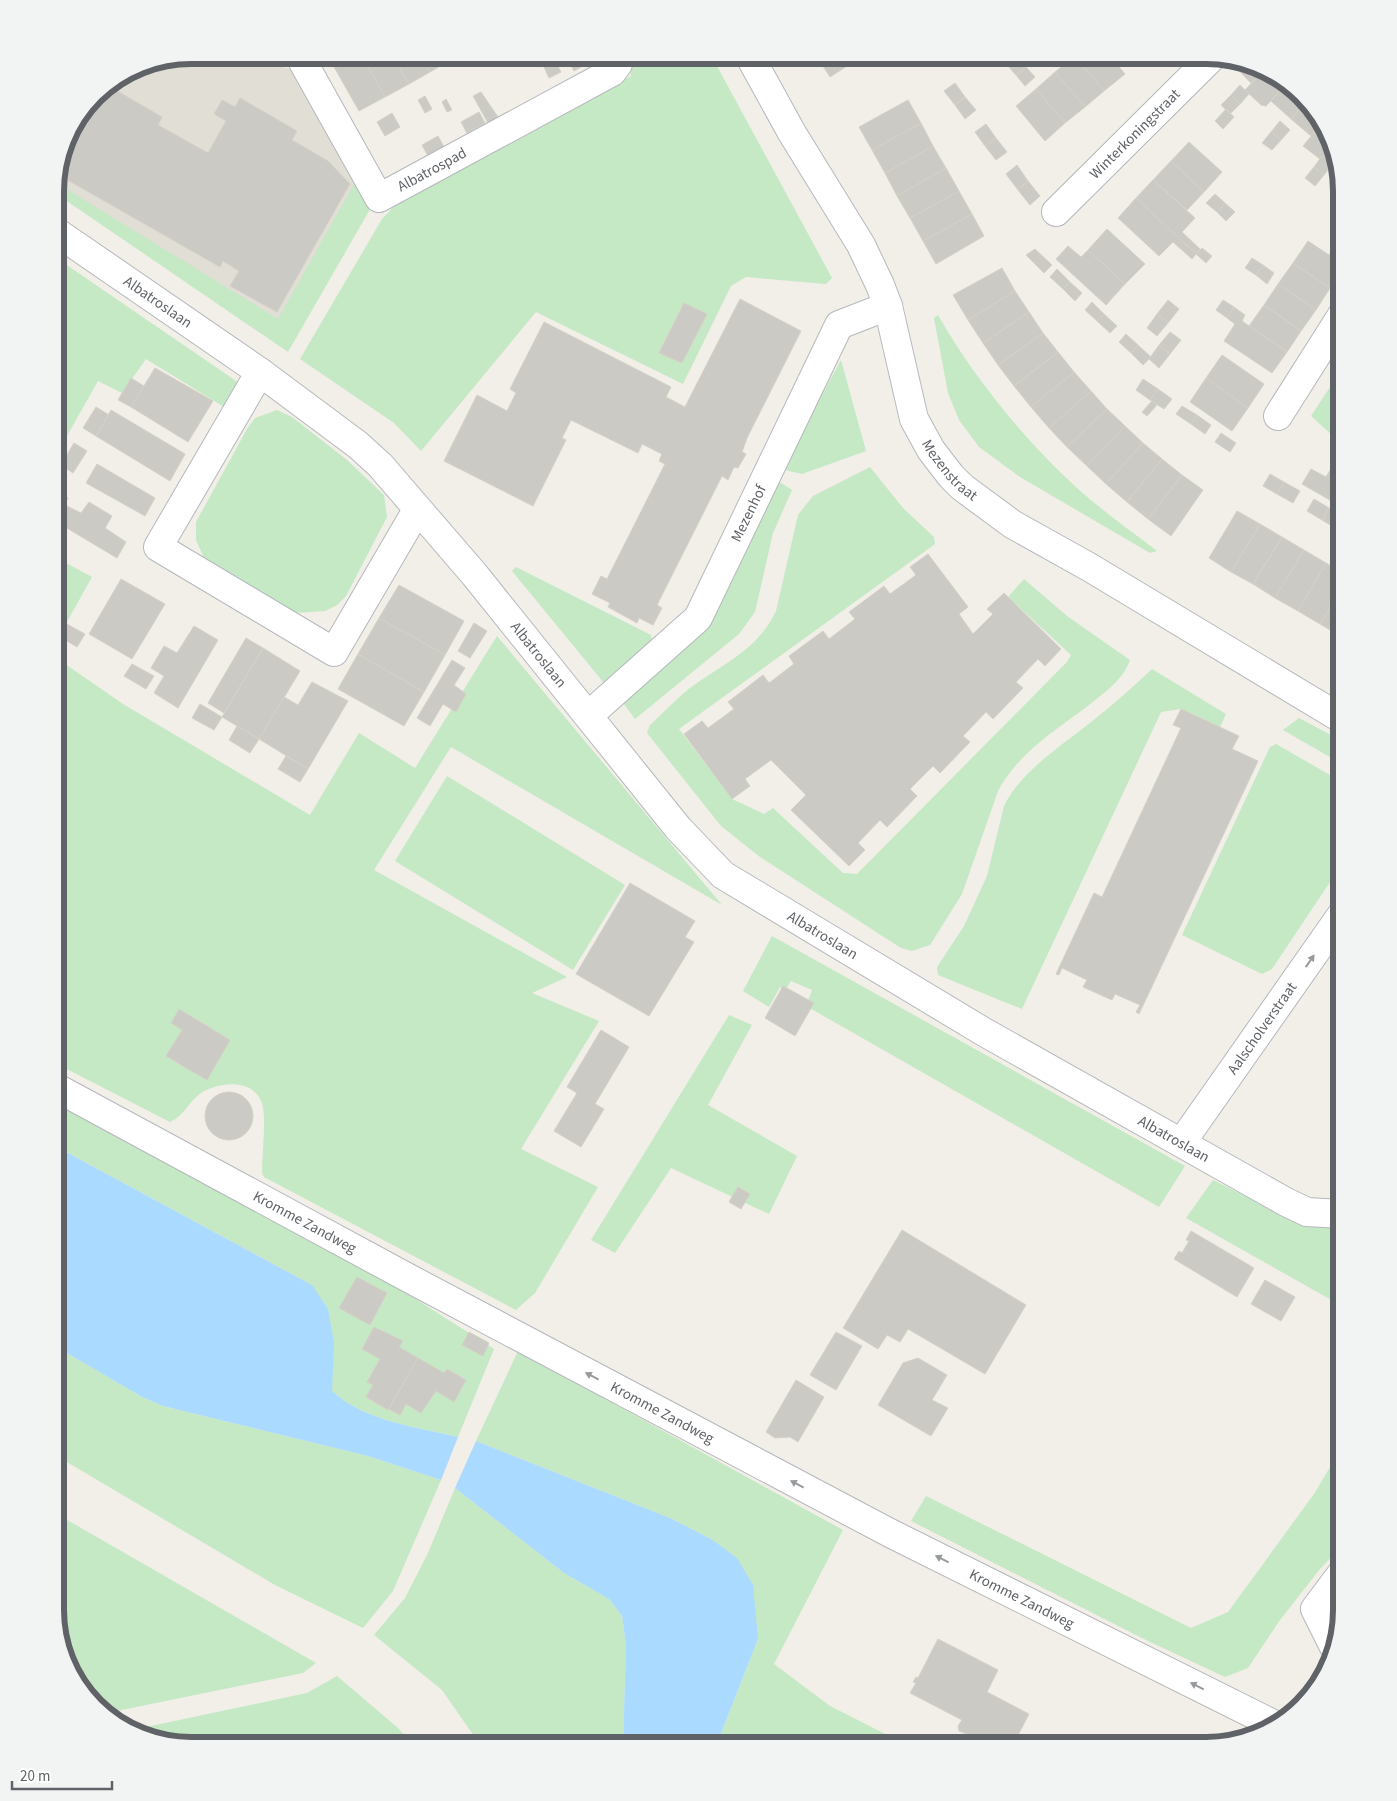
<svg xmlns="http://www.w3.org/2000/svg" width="1397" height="1801" font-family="'Source Sans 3',sans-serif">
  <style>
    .education { fill: #e1ded6 }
    .green { fill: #c5e8c5 }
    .water { fill: #aadaff }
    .building { fill: #cccac5; stroke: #d6d1c6 }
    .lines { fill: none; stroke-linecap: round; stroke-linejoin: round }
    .minor-casing { stroke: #b5b8bc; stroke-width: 30 }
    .minor { stroke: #fff; stroke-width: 28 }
    .oneway { fill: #979a9d }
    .labels { text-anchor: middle; stroke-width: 4.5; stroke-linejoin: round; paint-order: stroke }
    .street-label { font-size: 15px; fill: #5f6368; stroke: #fff }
    .rim { fill: none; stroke: #5f6368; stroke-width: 6 }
  </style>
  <rect width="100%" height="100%" fill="#f1efe8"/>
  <path class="education" d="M191,55h47l56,15 74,135 -81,143 -232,-156v-10l12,-44 9,-17 25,-32 38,-24z"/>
  <path class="green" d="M633,55h78l121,223 -6,6 -80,-7 -15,9 -48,98 -147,-72 -115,139 -27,-28 -94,-64 82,-140 25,-26 224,-117 -2,-15z
    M358,177l15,27 -85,148 -233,-159v-11l223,137z
    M55,257l184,126 -15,24 -78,-48 -24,34 -24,-12 -43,76z
    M938,315c34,60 87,126 138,172 25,23 54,43 81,64l-7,2 -130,-76 -41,-30 -20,-27 -11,-27 -14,-75z
    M841,360l25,91 -64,23 -17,-4 -2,-5z
    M1342,369v49l-10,17 -21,-19z
    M277,410l15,7 55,43 37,35 3,22 -41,79 -9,9 -12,6 -30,2 -90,-53 -9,-20v-18l51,-93 8,-11z
    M870,467l33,41 31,29 1,7 -256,185 53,70 32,15 9,-6 70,65 14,1 210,-212 4,-7 -63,-58 16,-18 43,37 63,44c-8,21 -24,31 -41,45 -33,25 -71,48 -91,86l-36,103 -32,51 -18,6 -11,-3 -141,-91 -39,-31 -74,-93 3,-8c13,-12 26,-26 40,-37 32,-24 68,-38 86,-77l22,-96 15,-19z
    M778,481l14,9 -19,43 -18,79 -16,22 -104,85 -14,-19 87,-79z
    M55,557l37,20 -37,66z
    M516,567l135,68 3,15 -43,33h-7l-92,-112z
    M497,636l225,269 -271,-158 -77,123 193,107 -35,16 67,28 -78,128 77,38 -63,106 -19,17 -252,-133 -2,-4c0,-21 4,-46 1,-66 -6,-29 -43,-26 -62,-14 -12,8 -17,23 -31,29l-115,-59v-406l68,47 187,111 49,-82 56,35z
    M1152,669l74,45 -6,13 -39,-18 -20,3 -139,297 -84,-34 -1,-8 27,-41 23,-50 17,-70c18,-37 61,-62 92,-88 19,-15 38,-32 56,-49z
    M1299,718l43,23v23l-59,-34z
    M1276,744l66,38v82l-70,105 -10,5 -80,-39 88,-188z
    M447,776l178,109 -52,85 -178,-109z
    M772,936l413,230 -26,41 -353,-201 6,-16 -21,-9 -6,10 -5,-4 -11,20 -26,-16z
    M729,1015l23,10 -44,80 89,51 -28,58 -98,-46 -56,85 -24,-13z
    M55,1098l298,161 141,90 -36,88c-42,-10 -94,-16 -126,-46l-1,-18 -19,-88 -257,-139z
    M1213,1180l89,45 40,1v80l-156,-88z
    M55,1346l87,51 21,9 205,50 73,24 -48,111 -30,37 -88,-43 -220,-130z
    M518,1351l325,179 -69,134 56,42 79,40h-193l42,-107 -47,-100 -41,-21 -194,-77z
    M1342,1447v99l-22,23 -40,51 -32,48 -23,9 -79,-37 -235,-119 15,-25 265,132 37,-16 86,-118z
    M455,1488l109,85 45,26 13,17 4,30 -3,100h-142l-39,-56 -68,-55 31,-37 23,-45z
    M55,1513l261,150 -13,10 -196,40 -29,-28 -23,-75z
    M337,1676l61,52 16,18h-224l-58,-16 175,-37z"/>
  <path class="water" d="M55,1146l257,139 16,24 6,34 -2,48c32,30 84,36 126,46l-17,43 -73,-24 -205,-50 -21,-9 -87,-51z
    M476,1441l194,77 41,21 26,19 16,27 5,54 -42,107h-93l3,-100 -4,-30 -13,-17 -45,-26 -109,-85z"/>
  <path class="building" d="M334,55h28l23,42 -26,14 -30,-53z
    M362,55h30l17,29 -24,13z
    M392,55h29l9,17 -21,12z
    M421,55h29l2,4 -22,13z
    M565,55h31l1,3 -23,13z
    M816,55h48l-34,22z
    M1109,55l16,19 -21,17 -29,-35z
    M1075,56l29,35 -19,16 -30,-35z
    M1017,57l9,10 -10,8 -9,-10z
    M555,61l6,11 -12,6 -5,-11z
    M1234,61l30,9 -13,13 -19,-19z
    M1026,67l9,10 -10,9 -9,-11z
    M1264,70l10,3 12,11 -20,22 -5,-1 -16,-15z
    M1055,72l30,35 -20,16 -29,-34z
    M955,83l10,14 -10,8 -11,-14z
    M1286,84l19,18 -14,17 -20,-18z
    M107,85l55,32 -4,8 50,28 18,-32 -12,-7 8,-14 13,7 5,-9 57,33 -5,9 36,21 22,23 -73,128 -47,-26 9,-15 -16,-10 -3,6 -163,-93 28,-51 -1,-2z
    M1240,85l9,9 -9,10 -9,-9z
    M1036,89l29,34 -20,18 -29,-35z
    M481,92l17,25 -10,6 -15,-27z
    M1231,95l9,9 -10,10 -9,-9z
    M425,96l7,13 -7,4 -7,-13z
    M965,97l11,13 -11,9 -10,-14z
    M446,99l6,11 -5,2 -5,-10z
    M908,100l13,23 -49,27 -13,-23z
    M1305,102l14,14 3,7 -11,13 -20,-17z
    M1226,109l8,8 -11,12 -8,-8z
    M479,112l6,11 -18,10 -6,-11z
    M392,113l8,14 -15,9 -8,-14z
    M1280,121l10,9 -9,10 -10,-8z
    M921,123l12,23 -48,27 -13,-23z
    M1322,123l9,32 -4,5 -5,-4 -2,3 -17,-13z
    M986,124l10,14 -11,8 -10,-14z
    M1271,132l10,8 -9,10 -10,-7z
    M438,136l6,11 -16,9 -6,-11z
    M996,138l11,14 -11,8 -11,-14z
    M1189,142l33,30 -18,20 -33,-31z
    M933,146l13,22 -49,28 -12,-23z
    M1331,155l5,15 -9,-10z
    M1322,156l10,8 -8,11 -10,-8z
    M1171,161l33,31 -17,18 -34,-30z
    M1017,165l11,16 -10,9 -12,-16z
    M1314,167l10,8 -9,11 -10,-8z
    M946,168l13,23 -49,27 -13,-22z
    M1153,180l42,38 -13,14 18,17 -4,5 -60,-56z
    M1028,181l12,15 -10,9 -12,-15z
    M959,191l13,23 -49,27 -13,-23z
    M1215,194l10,9 -8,9 -11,-9z
    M1136,198l60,56 -4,5 -19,-17 -14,14 -41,-38z
    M1225,203l10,9 -9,9 -9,-9z
    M972,214l12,22 -48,28 -13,-23z
    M1107,229l38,35 -20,20 -37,-34z
    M1308,241l21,14 8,-13 5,4v26l-12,16 -37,-25z
    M1068,246l13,11 7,-7 37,34 -19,21 -50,-46z
    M1202,248l10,8 -6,7 -10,-9z
    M1035,249l17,16 -8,8 -18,-18z
    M1252,258l11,7 -7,10 -11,-7z
    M1293,263l37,25 -14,22 -38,-26z
    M1263,265l11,8 -7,11 -11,-9z
    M1002,268l13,23 -47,29 -15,-25z
    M1057,269l13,13 -7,7 -13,-12z
    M1070,282l12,11 -7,8 -12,-12z
    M1278,284l38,26 -15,21 -37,-26z
    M1015,291l14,21 -46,31 -15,-23z
    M740,299l61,32 -54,107 -5,14 4,2 -8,14 -4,-1 -6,13 -6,-4 -65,129 5,3 -9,17 -14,-7 -2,5 -29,-16 2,-4 -18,-9 9,-18 6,3 58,-115 -6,-3 3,-7 -20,-10 -4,9 -67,-33 -9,18 4,2 -33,66 -89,-45 33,-66 30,16 9,-18 -6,-4 34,-67 127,65 -5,10 19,10z
    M1168,300l11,9 -11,14 -11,-9z
    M1223,300l11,7 -7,11 -11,-8z
    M1092,302l12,12 -7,7 -12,-11z
    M684,303l23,11 -25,49 -23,-10z
    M1264,305l37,26 -14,21 -38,-26z
    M1234,307l11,8 -3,6 45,31 -15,21 -48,-32 11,-17 -8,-6z
    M1029,312l14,21 -45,32 -15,-22z
    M1104,314l13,12 -7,7 -13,-12z
    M1157,314l11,9 -11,13 -10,-8z
    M1170,332l11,8 -11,14 -11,-9z
    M1043,333l15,19 -44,34 -16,-21z
    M1126,334l12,11 -7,8 -12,-11z
    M1138,345l13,12 -8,8 -12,-12z
    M1159,345l11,9 -11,14 -10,-9z
    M1058,352l16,20 -43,35 -17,-21z
    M1222,355l42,29 -16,24 -42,-30z
    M155,368l58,33 -25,41 -57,-35z
    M1074,372l17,19 -42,37 -18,-21z
    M131,378l13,8 -13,21 -13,-7z
    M1206,378l42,30 -16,23 -42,-29z
    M1143,379l15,10 -8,11 -14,-10z
    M1158,389l14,10 -8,10 -14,-9z
    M1091,391l16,18 -40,38 -18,-19z
    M1152,401l5,4 -10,11 -5,-4z
    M1182,406l15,9 -6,9 -15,-10z
    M96,407l13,8 -13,21 -13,-8z
    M1107,409l18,17 -38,40 -20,-19z
    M111,410l74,44 -15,27 -74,-45z
    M1197,415l14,10 -6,9 -14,-10z
    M1125,426l18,17 -37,41 -19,-18z
    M1221,433l15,10 -6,9 -15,-10z
    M74,443l13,8 -14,22 -12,-8z
    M1143,443l19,16 -35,43 -21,-18z
    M1162,459l20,16 -34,44 -21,-17z
    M97,464l58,34 -10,18 -59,-33z
    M1332,467l10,6v34l-40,-23 9,-15 15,8z
    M1270,474l14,8 -7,12 -14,-8z
    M1182,475l21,15 -32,46 -23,-17z
    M1284,482l16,9 -7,12 -16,-9z
    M55,491l13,7 -13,21z
    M1314,499l15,9 -7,12 -15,-9z
    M89,502l23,14 -7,12 21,14 -9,16 -62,-37 8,-17 18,9z
    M1329,508l13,8 -5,13 -15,-9z
    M1237,511l23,13 -29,48 -22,-14z
    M1260,524l22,13 -29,47 -22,-12z
    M1282,537l22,13 -29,48 -22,-14z
    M1304,550l22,13 -28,48 -23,-13z
    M928,554l40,53 -9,7 14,20 20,-20 -6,-5 17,-16 57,56 -16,17 -7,-7 -22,23 7,6 -30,31 -7,-7 -23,24 7,6 -30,31 -7,-7 -23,23 7,7 -30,31 -7,-7 -22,23 7,7 -16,16 -58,-56 15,-15 -35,-35 -26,19 5,7 -18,13 -48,-65 18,-13 6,7 26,-19 -6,-7 35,-27 6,8 25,-19 -5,-8 34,-25 6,8 26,-20 -6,-7 35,-26 6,8 26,-19 -6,-8z
    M1326,563l16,10v14l-22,37 -22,-13z
    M121,579l44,25 -33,55 -43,-25z
    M399,585l65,36 -19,34 -66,-37z
    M1342,587v50l-22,-13z
    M379,618l66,37 -21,37 -66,-38z
    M55,621l6,4 2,-3 22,12 -8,13 -20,-12 -2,2z
    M474,623l13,8 -17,27 -12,-7z
    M194,626l24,14 -40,68 -24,-15 10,-17 -13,-8 13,-22 13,7z
    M246,638l17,10 -39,65 -16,-10z
    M263,648l37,23 -41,68 -37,-22z
    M358,654l66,38 -20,34 -66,-37z
    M452,660l13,8 -11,17 12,9 -10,18 -13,-8 -13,22 -13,-8z
    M132,664l22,12 -8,13 -22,-13z
    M312,682l36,19 -40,68 -49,-30 25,-42 14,8z
    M200,704l22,13 -8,13 -22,-12z
    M1181,709l58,27 -7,13 26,12 -119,253 -3,-2 4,-7 -25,-11 -3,6 -29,-13 4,-7 -25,-12 -3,7 -3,-1 38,-81 8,4 79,-169 -8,-3z
    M237,726l22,13 -9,14 -21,-13z
    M286,756l22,13 -8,13 -22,-13z
    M630,883l65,38 -10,16 9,5 -45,74 -73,-42z
    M783,986l31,17 -19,33 -30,-18z
    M179,1009l51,31 -23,40 -41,-24 16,-26 -11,-7z
    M601,1030l28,17 -34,57 9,5 -23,38 -27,-16 23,-38 -10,-6z
    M205 1116a24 24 0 1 1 48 0a24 24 0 1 1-48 0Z
    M738,1187l12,7 -9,15 -12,-7z
    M902,1230l124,75 -41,69 -77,-45 -8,13 -13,-7 -9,14 -35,-21z
    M1191,1231l63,37 -17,29 -63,-38 5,-8 3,2 7,-12 -3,-1z
    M357,1277l30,16 -17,32 -31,-17z
    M1265,1280l30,17 -14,24 -30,-17z
    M374,1327l29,14 -4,6 19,11 -30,52 -22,-13 7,-12 -6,-3 13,-23 -18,-10z
    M469,1332l20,11 -6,13 -21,-11z
    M836,1332l26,14 -26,44 -26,-15z
    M418,1358l26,15 3,-4 19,11 -12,22 -18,-11 -15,22 -15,-9 -6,11 -11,-6z
    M918,1358l29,17 -15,25 16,8 -17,28 -53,-31 25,-42z
    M796,1380l28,17 -26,45 -8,-5 -15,1 -9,-6z
    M938,1639l60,31 -11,22 42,22 -16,31 -12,-6 -4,7h-18l-14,-7 2,-5 -8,-3 -1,-5 4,-6 -52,-27 6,-10 -3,-1 3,-5 2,1z"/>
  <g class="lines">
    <g class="minor-casing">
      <g id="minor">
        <path id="s1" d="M299,55l80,143 233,-126 6,-8 2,-9"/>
        <path id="s2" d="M749,55l43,78 69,112 19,40 8,21 26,113 17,31 20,26 11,11 50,37 77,43 253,152"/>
        <path id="s3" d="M1056,212l158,-157"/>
        <path id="s4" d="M55,231l205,141 98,73 22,20 94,109 204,254 45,47 261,157 302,170 21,10 35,2"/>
        <path d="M260,372l-102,175 176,105 83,-142"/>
        <path d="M1278,416l64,-101"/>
        <path id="s5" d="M589,715l109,-97 141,-293 49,-19"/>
        <path id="s6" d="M55,1087l359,194 476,252 385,192"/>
        <path id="s7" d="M1182,1142l160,-228"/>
        <path d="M1333,1645l-18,-36 27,-36"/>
      </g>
    </g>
    <use href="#minor" class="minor"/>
  </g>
  <defs><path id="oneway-solid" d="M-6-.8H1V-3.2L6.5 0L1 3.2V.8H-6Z" transform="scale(1.25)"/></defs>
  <g class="oneway">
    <use href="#oneway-solid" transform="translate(1310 961) rotate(-55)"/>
    <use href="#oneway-solid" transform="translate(592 1376) rotate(-152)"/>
    <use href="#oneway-solid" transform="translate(797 1484) rotate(-152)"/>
    <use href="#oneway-solid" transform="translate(942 1559) rotate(-153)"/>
    <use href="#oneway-solid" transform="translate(1197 1686) rotate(-153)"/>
  </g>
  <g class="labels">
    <g class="street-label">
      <text dy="5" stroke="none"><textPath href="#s3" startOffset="111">Winterkoningstraat</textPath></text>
      <text dy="5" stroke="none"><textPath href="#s1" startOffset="224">Albatrospad</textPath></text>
      <text dy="5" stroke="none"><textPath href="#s4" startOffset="125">Albatroslaan</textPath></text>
      <text dy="5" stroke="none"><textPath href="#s2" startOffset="466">Mezenstraat</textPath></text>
      <text dy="5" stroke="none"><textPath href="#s5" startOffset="262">Mezenhof</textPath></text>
      <text dy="5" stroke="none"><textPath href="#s4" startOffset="648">Albatroslaan</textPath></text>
      <text dy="5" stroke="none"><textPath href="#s4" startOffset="1052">Albatroslaan</textPath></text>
      <text dy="5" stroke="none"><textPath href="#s7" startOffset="139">Aalscholverstraat</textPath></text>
      <text dy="5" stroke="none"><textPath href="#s4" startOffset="1458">Albatroslaan</textPath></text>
      <text dy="5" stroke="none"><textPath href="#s6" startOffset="284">Kromme Zandweg</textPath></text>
      <text dy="5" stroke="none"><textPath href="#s6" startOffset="689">Kromme Zandweg</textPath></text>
      <text dy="5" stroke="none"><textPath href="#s6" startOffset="1094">Kromme Zandweg</textPath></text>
    </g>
  </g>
  <path d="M0 0H1397V1801H0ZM191 64H1206A127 127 0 0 1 1333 191V1610A127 127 0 0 1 1206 1737H191A127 127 0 0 1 64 1610V191A127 127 0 0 1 191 64Z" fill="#f2f3f3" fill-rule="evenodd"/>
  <path class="rim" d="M191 64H1206A127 127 0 0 1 1333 191V1610A127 127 0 0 1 1206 1737H191A127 127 0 0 1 64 1610V191A127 127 0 0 1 191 64Z"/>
  <path d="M12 1781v8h100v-8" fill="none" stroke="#5f6368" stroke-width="2.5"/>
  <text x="20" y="1781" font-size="15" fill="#5f6368" stroke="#ffffff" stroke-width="4" paint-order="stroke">20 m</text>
</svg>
